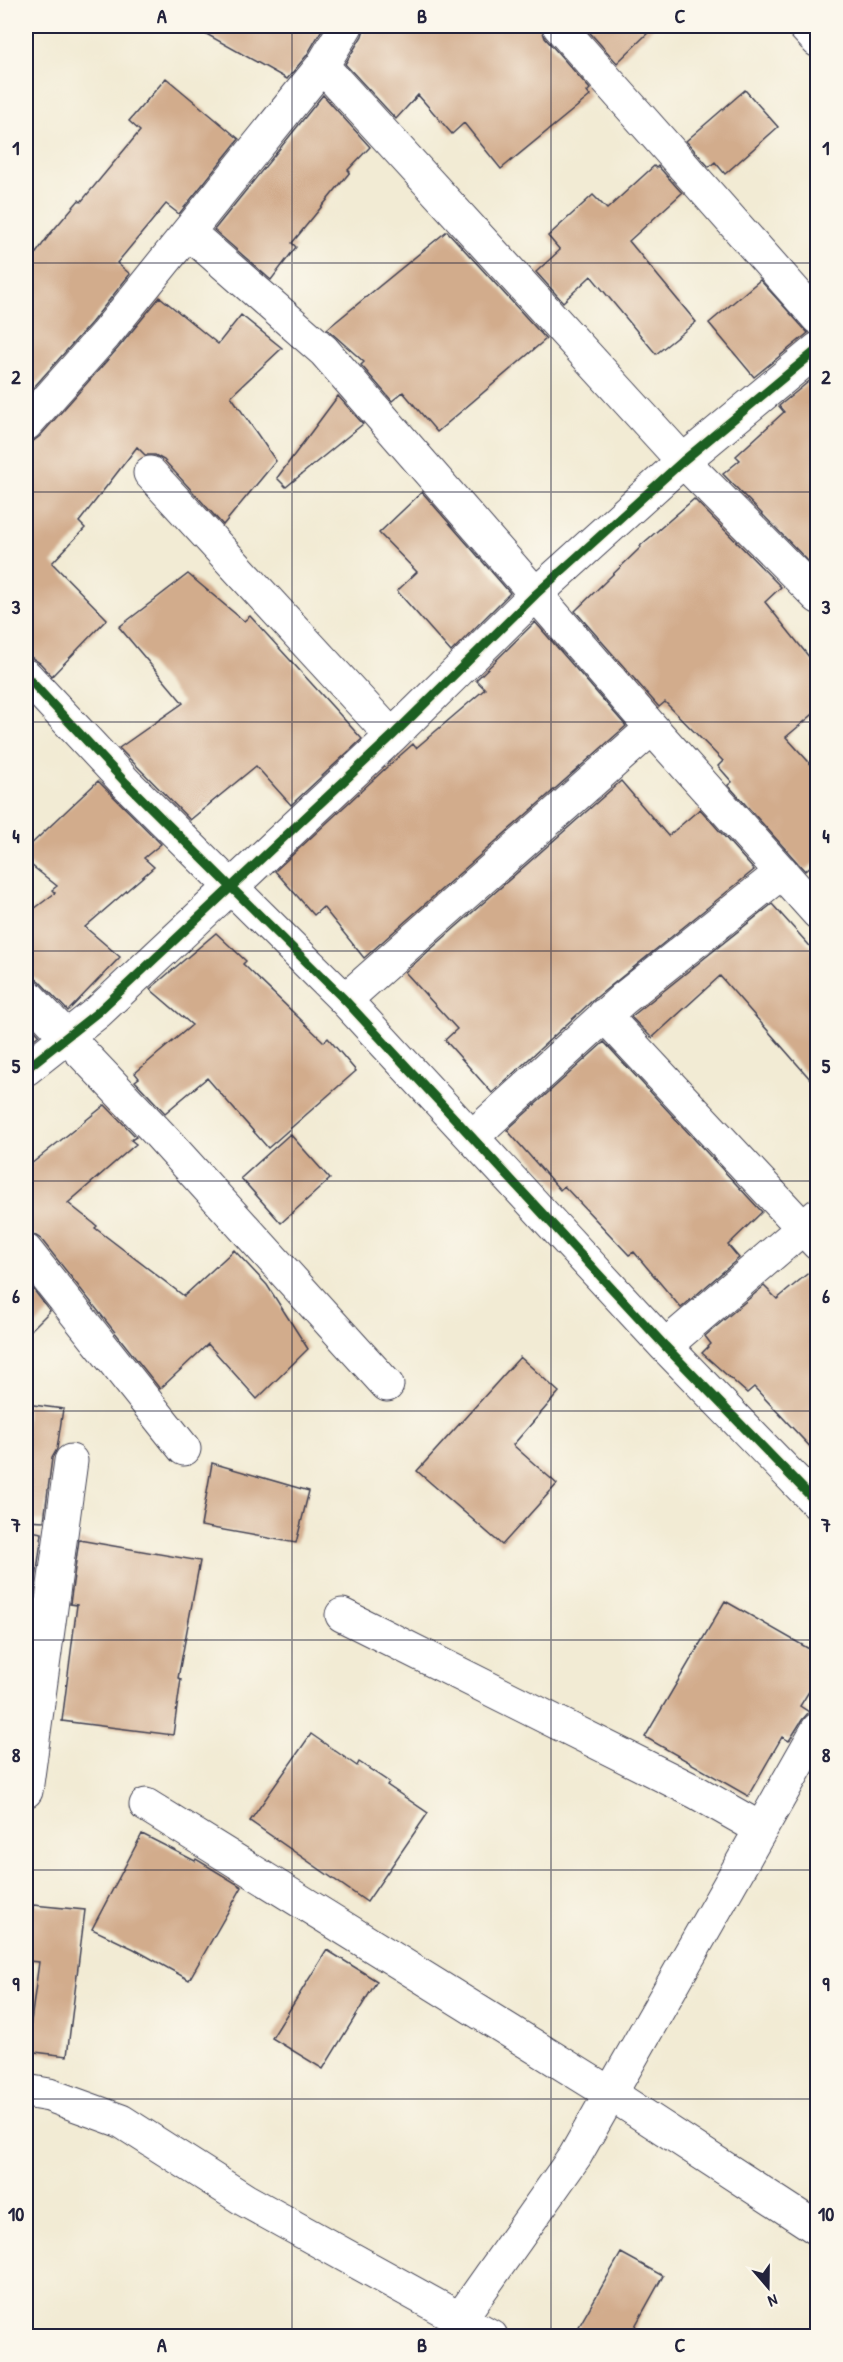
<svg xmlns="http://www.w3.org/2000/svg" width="843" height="2362" font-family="'Patrick Hand',sans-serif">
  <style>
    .building { fill: #d2ac8c }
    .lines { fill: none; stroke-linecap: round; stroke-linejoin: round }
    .minor-casing { stroke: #414052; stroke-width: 35 }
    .minor { stroke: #fff; stroke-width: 33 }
    .cycleway-casing { stroke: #fbf7ec; stroke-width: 13 }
    .cycleway { stroke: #1b5e20; stroke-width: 9 }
    .grid { fill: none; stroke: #22223b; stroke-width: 1.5; stroke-opacity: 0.55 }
    .neatline { fill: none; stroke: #22223b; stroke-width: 2 }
    .grid-label { font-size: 20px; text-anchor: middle; font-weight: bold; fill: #22223b }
  </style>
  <rect width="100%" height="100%" fill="#fbf7ec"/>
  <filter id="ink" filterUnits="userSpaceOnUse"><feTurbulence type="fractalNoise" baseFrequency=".0167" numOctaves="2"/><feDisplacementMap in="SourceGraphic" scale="12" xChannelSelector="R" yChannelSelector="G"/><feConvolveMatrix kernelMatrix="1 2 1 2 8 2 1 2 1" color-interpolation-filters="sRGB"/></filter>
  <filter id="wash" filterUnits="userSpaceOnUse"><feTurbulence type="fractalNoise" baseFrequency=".008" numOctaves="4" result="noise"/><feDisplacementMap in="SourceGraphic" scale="24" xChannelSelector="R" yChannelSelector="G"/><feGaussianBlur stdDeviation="1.35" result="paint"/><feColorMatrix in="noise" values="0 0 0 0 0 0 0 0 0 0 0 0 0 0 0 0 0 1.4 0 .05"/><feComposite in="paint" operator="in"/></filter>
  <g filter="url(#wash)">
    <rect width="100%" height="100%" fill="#f2ebd4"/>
    <g id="blocks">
      <path class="building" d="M192,26h132l-17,29 -20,24z
        M365,26h176l4,12 45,51 -3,3 3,4 -89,73 -37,-46 -12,11 -34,-39 -22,24 -51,-55 17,-28z
        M584,26h71l-38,37z
        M166,78l73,61 -60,75 -13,-10 -49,59 13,11 -39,49 -65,73v-129l24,-33 29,-34 2,2 59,-71 -11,-10z
        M745,90l33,37 -53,47 -10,-12 -6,5 -23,-26z
        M323,95l47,52 -22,23 2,2 -58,71 4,4 -25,33 -57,-50z
        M654,166l2,2 2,-2 24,27 -53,48 67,81 -40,32 -65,-78 -28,26 -27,-30 24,-22 -12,-14 45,-41 14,14z
        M447,231l99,108 -109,93 -34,-40 -11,9 -31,-36 3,-3 -37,-33z
        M760,280l48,53 -54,44 -45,-54z
        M160,297l58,47 23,-29 41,33 -51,48 45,65 -53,64 -59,-65 -9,-5h-10l-8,-8 -58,75 6,6 -33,35 55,56 -55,57 -12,-13 -14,-9v-212h6l8,-6 79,-89z
        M818,374v180l-9,8 -86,-88 17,-14 -4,-4 48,-44 -5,-6z
        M338,396l25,28 -77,63 -9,-9z
        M422,492l88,101 -59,59 -54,-61 20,-19 -38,-39z
        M694,499l87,88 -16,15 53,66v42l-32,27 32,35v88l-13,11 -77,-86 4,-3 -14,-16 5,-5 -58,-59 -6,5 -84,-96 66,-64 -1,-1z
        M188,574l56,47 6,-5 112,123 -71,66 -35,-39 -66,54 -71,-72 64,-45 -64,-76z
        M535,622l91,104 -262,232 -41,-51 -9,8 -39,-44 112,-104 26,-23 3,4 69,-59 -9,-9z
        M98,781l63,63 -17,14 10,9 -69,60 35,30 -52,54 -29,-30 -7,-5h-6v-61l29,-22 -3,-3 5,-4 -31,-25v-12z
        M621,781l47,55 32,-27 54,61 -162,131 -100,92 -47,-53 12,-11 -52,-57z
        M772,904l46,51v133l-98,-112 -68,62 -21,-21z
        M216,933l30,28 -3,3 81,78 4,-4 28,33 -88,77 -61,-70 -42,35 -30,-32 4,-3 -4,-5 57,-48 -42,-36z
        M26,1021l13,14 -13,10z
        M604,1042l158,170 -34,33 11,13 -58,50 -47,-56 -5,3 -65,-69 -4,4 -53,-60z
        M105,1105l31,32 -5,3 5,4 -68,59 29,23 -2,2 89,68 50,-46 33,35 41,64 -51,50 -49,-55 -48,45 -119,-150 -8,-5 -7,-1v-65z
        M290,1134l40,45 -49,44 -40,-45z
        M818,1265v190l-64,-68 -7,6 -45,-40 9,-9 -6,-8 59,-50 13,13z
        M26,1280l24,31 -24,24z
        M520,1357l39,35 -46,53 44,39 -55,61 -85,-74z
        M26,1404l37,5 -6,40 -5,9 -8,63 -18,-1z
        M212,1463l97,28 -13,52 -95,-17z
        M26,1530l16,3 -9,67h-7z
        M79,1540l121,21 -22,117 3,1 -8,56 -111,-14 15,-116 -7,-1z
        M725,1601l93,53v23l-18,29 9,6 -7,8 -13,21 -7,-4 -34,59 -103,-59z
        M311,1734l46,32 2,-4 30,20 -2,3 41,28 -61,89 -117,-81z
        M142,1834l53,27 1,-2 46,28 -53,93 -55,-31 -42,-20z
        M33,1905l52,5 -18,146 -40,-5 12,-89 -11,-1z
        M327,1950l50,31 -54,88 -51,-31z
        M621,2253l42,23 -34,61h-56z"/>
    </g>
  </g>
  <g filter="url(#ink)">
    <use href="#blocks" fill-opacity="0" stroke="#414052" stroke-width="1.5"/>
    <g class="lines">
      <g class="minor-casing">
        <path id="minor" d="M559,26l259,292
          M804,26l14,15
          M322,66l361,395 135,136
          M188,232l136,119 328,377 166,185
          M26,424l79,-89 217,-269 24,-40
          M150,473l242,263
          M26,676l100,107 219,217 320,346 153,158
          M26,994l134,141 227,250
          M345,1000l307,-272
          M604,1015l214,229
          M26,1069l72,-57 294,-276 144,-142 147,-133 135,-112
          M472,1137l151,-138 159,-127
          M26,1251l158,198
          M665,1346l153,-131
          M342,1615l354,177 65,37
          M26,1791l45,-330
          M146,1805l465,289 207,135
          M26,2091l23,4 72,26 124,79 246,136
          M460,2319l115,-163 243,-427"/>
      </g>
      <use href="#minor" class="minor"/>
      <g class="cycleway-casing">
        <path id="cycleway" d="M26,676l100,107 219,217 320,346 153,158
          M26,1069l72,-57 294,-276 144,-142 147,-133 135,-112"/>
      </g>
      <use href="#cycleway" class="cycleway"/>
    </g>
  </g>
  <path class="grid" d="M292,26v2310M551,26v2310M26,263h792M26,492h792M26,722h792M26,951h792M26,1181h792M26,1411h792M26,1640h792M26,1870h792M26,2099h792"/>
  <rect width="843" height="2362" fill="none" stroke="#fbf7ec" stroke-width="66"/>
  <g transform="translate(768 2287) rotate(160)" stroke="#fbf7ec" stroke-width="4.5" paint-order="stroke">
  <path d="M0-4.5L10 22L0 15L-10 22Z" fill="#22223b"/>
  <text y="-9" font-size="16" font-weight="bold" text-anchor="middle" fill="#22223b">N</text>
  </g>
  <rect x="33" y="33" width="777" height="2296" class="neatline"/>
  <g class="grid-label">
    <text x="162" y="23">A</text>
    <text x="422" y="23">B</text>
    <text x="680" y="23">C</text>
    <text x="16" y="155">1</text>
    <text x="826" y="155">1</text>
    <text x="16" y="384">2</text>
    <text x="826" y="384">2</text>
    <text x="16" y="614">3</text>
    <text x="826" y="614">3</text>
    <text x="16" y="843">4</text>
    <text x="826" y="843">4</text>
    <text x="16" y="1073">5</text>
    <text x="826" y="1073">5</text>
    <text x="16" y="1303">6</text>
    <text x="826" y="1303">6</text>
    <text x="16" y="1532">7</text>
    <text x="826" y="1532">7</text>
    <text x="16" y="1762">8</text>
    <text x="826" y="1762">8</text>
    <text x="16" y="1991">9</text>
    <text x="826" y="1991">9</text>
    <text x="16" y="2221">10</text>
    <text x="826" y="2221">10</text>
    <text x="162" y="2352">A</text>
    <text x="422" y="2352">B</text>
    <text x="680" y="2352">C</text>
  </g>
</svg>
